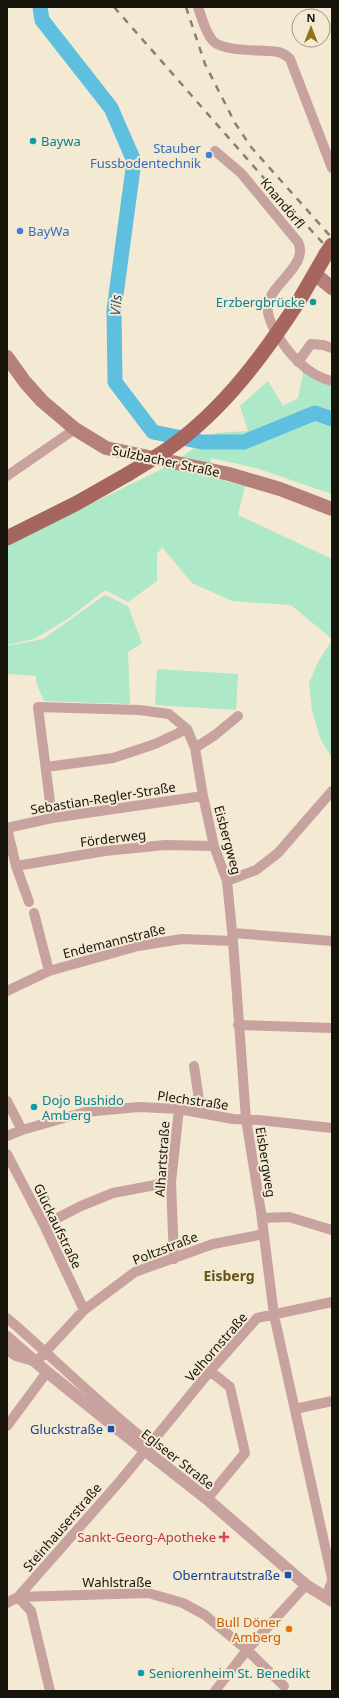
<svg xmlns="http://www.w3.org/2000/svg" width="339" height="1698" font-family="'Noto Sans',sans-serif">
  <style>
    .green { fill: #ade8c8 }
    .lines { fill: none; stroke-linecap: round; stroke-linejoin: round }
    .river { stroke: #5fbfdf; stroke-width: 15 }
    .minor { stroke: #c8a29e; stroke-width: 10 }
    .tertiary { stroke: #c8a29e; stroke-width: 12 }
    .secondary { stroke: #b57f7a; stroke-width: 14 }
    .primary { stroke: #a6655f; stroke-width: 15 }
    .rail { stroke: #888171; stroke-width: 2.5; stroke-dasharray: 7 7; stroke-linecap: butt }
    .primary-bridge { stroke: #a6655f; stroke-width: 15 }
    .culture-dot { fill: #0f9aa8; stroke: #f4e9d2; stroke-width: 1.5 }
    .shop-dot { fill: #3f7fe0; stroke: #f4e9d2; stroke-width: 1.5 }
    .transit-dot { fill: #1a4fb4; stroke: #f4e9d2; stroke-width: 1.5 }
    .health-dot { fill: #e0444e; stroke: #f4e9d2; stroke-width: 1.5 }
    .food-dot { fill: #e8710a; stroke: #f4e9d2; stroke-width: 1.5 }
    .labels { text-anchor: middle; stroke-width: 4; stroke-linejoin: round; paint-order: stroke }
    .culture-label { font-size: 13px; fill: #0d838f; stroke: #f4e9d2; text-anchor: start }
    .shop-label { font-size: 13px; fill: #366cbe; stroke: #f4e9d2; text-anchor: end }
    .street-label { font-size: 13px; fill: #17140c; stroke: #f4e9d2 }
    .transit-label { font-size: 13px; fill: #164399; stroke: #f4e9d2; text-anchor: end }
    .health-label { font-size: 13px; fill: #be3a42; stroke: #f4e9d2; text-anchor: end }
    .food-label { font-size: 13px; fill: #c56008; stroke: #f4e9d2; text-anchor: end }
    .water-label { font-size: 14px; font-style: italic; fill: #285260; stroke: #f4e9d2 }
    .neighbourhood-label { font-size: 14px; font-weight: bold; fill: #655417; stroke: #f4e9d2 }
  </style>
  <rect width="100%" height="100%" fill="#f4e9d2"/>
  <path class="green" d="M304,369l28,15v110l-76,-26 -45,-10 -2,19 36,9 -7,29 94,44v80l-41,-34 -59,-4 -40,-18 -30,-36 -5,7v27l-29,21 -23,-12 -36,28 -35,21 -27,6v-100l163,-80 46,-32 32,-2 -8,-25 28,-25 15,25 15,-8z
    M105,595l23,11 14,37 -14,9 2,52 -86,-3c-3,-9 -9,-16 -8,-25l-29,-2v-28l36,-7z
    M332,640v118l-11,-18 -9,-29 -3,-28 9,-21z
    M157,669l81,5 -2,36 -81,-5z"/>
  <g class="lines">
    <path class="river" d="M40,7l2,13 69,88 23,53 -20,149 1,72 38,50 49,10h42l71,-29 17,6"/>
    <path class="minor" d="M198,7c4,11 7,25 15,34 10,10 40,9 54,10 10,0 16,1 23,8l42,109
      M215,151l26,22 57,69c11,22 -25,41 -30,61 -4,17 19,49 32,60 9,9 20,15 32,18
      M298,362l13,-18 12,1 9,3
      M7,476l68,-47
      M195,748l20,-13 23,-19
      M46,767l67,-9 42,-14 32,-15
      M52,818l-14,-111 101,3 30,4 18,15 8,19 8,48 11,50 13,35 6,60 13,178 15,93 13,103 58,263
      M16,866l89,-15 60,-6 49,1
      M227,881l29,-11 22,-17 54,-62
      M29,902l-13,-36 -9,-38 45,-10 151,-22
      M34,913l15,58
      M233,933l99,8
      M7,991l42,-20 89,-25 44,-7 51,2
      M238,1025l94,3
      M194,1066l7,47
      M7,1101l15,29
      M7,1136l15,-6 63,-18 54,-5 40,2 54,10 26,1 73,8
      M7,1154l37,71 40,85
      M262,1218l27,-1 43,13
      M44,1225l37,-19 32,-13 58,-11
      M174,1259l-3,-77 8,-73
      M7,1318c48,41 93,87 143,126
      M7,1350l9,6 20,6 48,-52 51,-38 78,-28 51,-10
      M295,1409l37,-8
      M7,1426l40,-54
      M207,1499l38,-46 -15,-66 -20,-16
      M18,1597l130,-4 35,10 22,12 42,35 37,36
      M18,1597l13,14 19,80
      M326,1597l6,-16
      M7,1603l11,-6 103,-117 89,-109 47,-53 75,-16
      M215,1691l32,-41 59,-65"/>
    <path class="tertiary" d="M7,1337l40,35 67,54 93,73 99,86 26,16"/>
    <path class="secondary" d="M315,274l17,14
      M7,357l18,25 17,19 33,28 31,19 123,26 51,15 52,20"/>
    <path class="primary" d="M300,299l26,-45
      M7,538l70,-35 51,-29"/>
    <path class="rail" d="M114,7l163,186 55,60
      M186,7l19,57 30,59 16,24 81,91"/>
    <path class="primary-bridge" d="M326,254l6,-9
      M128,474c15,-9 30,-18 44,-28 53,-38 93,-93 128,-147"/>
  </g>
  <g class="culture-dot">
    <circle cx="33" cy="141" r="4"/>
    <circle cx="313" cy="302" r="4"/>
    <circle cx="34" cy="1107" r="4"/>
    <circle cx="141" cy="1673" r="4"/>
  </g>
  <g class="shop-dot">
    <circle cx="209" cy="155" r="4"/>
    <circle cx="20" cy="231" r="4"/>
  </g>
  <g class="transit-dot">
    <rect x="107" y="1425" width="8" height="8" rx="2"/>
    <rect x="284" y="1571" width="8" height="8" rx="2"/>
  </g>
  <path class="health-dot" d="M222 1531h4v4h4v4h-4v4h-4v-4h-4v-4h4z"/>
  <circle class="food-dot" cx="289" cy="1629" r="4"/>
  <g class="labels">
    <g class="culture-label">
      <text x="41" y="146">Baywa</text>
      <text x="305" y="307" text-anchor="end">Erzbergbrücke</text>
      <text x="42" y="1105">Dojo Bushido<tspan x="42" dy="15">Amberg</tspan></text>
      <text x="149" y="1678">Seniorenheim St. Benedikt</text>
    </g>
    <g class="shop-label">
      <text x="201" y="153">Stauber<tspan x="201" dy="15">Fussbodentechnik</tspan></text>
      <text x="28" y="236" text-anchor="start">BayWa</text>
    </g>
    <g class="street-label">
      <text transform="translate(283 203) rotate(50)" y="5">Knandörfl</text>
      <text transform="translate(166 461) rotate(12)" y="5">Sulzbacher Straße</text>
      <text transform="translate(103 798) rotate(-9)" y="5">Sebastian-Regler-Straße</text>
      <text transform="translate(113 838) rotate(-7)" y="5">Förderweg</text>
      <text transform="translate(228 840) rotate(75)" y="5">Eisbergweg</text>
      <text transform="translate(114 941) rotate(-14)" y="5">Endemannstraße</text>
      <text transform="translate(193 1100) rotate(8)" y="5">Plechstraße</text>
      <text transform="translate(162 1159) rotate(-86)" y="5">Alhartstraße</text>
      <text transform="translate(266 1162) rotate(81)" y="5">Eisbergweg</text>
      <text transform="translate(58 1226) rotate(64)" y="5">Glückaufstraße</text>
      <text transform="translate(165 1248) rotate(-21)" y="5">Poltzstraße</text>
      <text transform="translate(216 1347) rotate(-49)" y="5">Velhornstraße</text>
      <text transform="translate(178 1459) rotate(38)" y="5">Eglseer Straße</text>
      <text transform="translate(62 1527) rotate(-49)" y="5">Steinhauserstraße</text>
      <text x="117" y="1587">Wahlstraße</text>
    </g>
    <g class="transit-label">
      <text x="103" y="1434">Gluckstraße</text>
      <text x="280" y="1580">Oberntrautstraße</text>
    </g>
    <g class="health-label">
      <text x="216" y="1542">Sankt-Georg-Apotheke</text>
    </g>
    <g class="food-label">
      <text x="281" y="1627">Bull Döner<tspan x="281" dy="15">Amberg</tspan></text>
    </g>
    <g class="water-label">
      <text transform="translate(116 305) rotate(-85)" y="5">Vils</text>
    </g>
    <g class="neighbourhood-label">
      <text x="229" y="1281">Eisberg</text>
    </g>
  </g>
  <rect width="339" height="1698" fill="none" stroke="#17140c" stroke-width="16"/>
  <g transform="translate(311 28)"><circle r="19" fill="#f4e9d2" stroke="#9c9483"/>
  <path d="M0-3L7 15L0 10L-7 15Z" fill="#8c7417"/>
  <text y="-6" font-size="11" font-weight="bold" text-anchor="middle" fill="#17140c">N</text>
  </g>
</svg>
